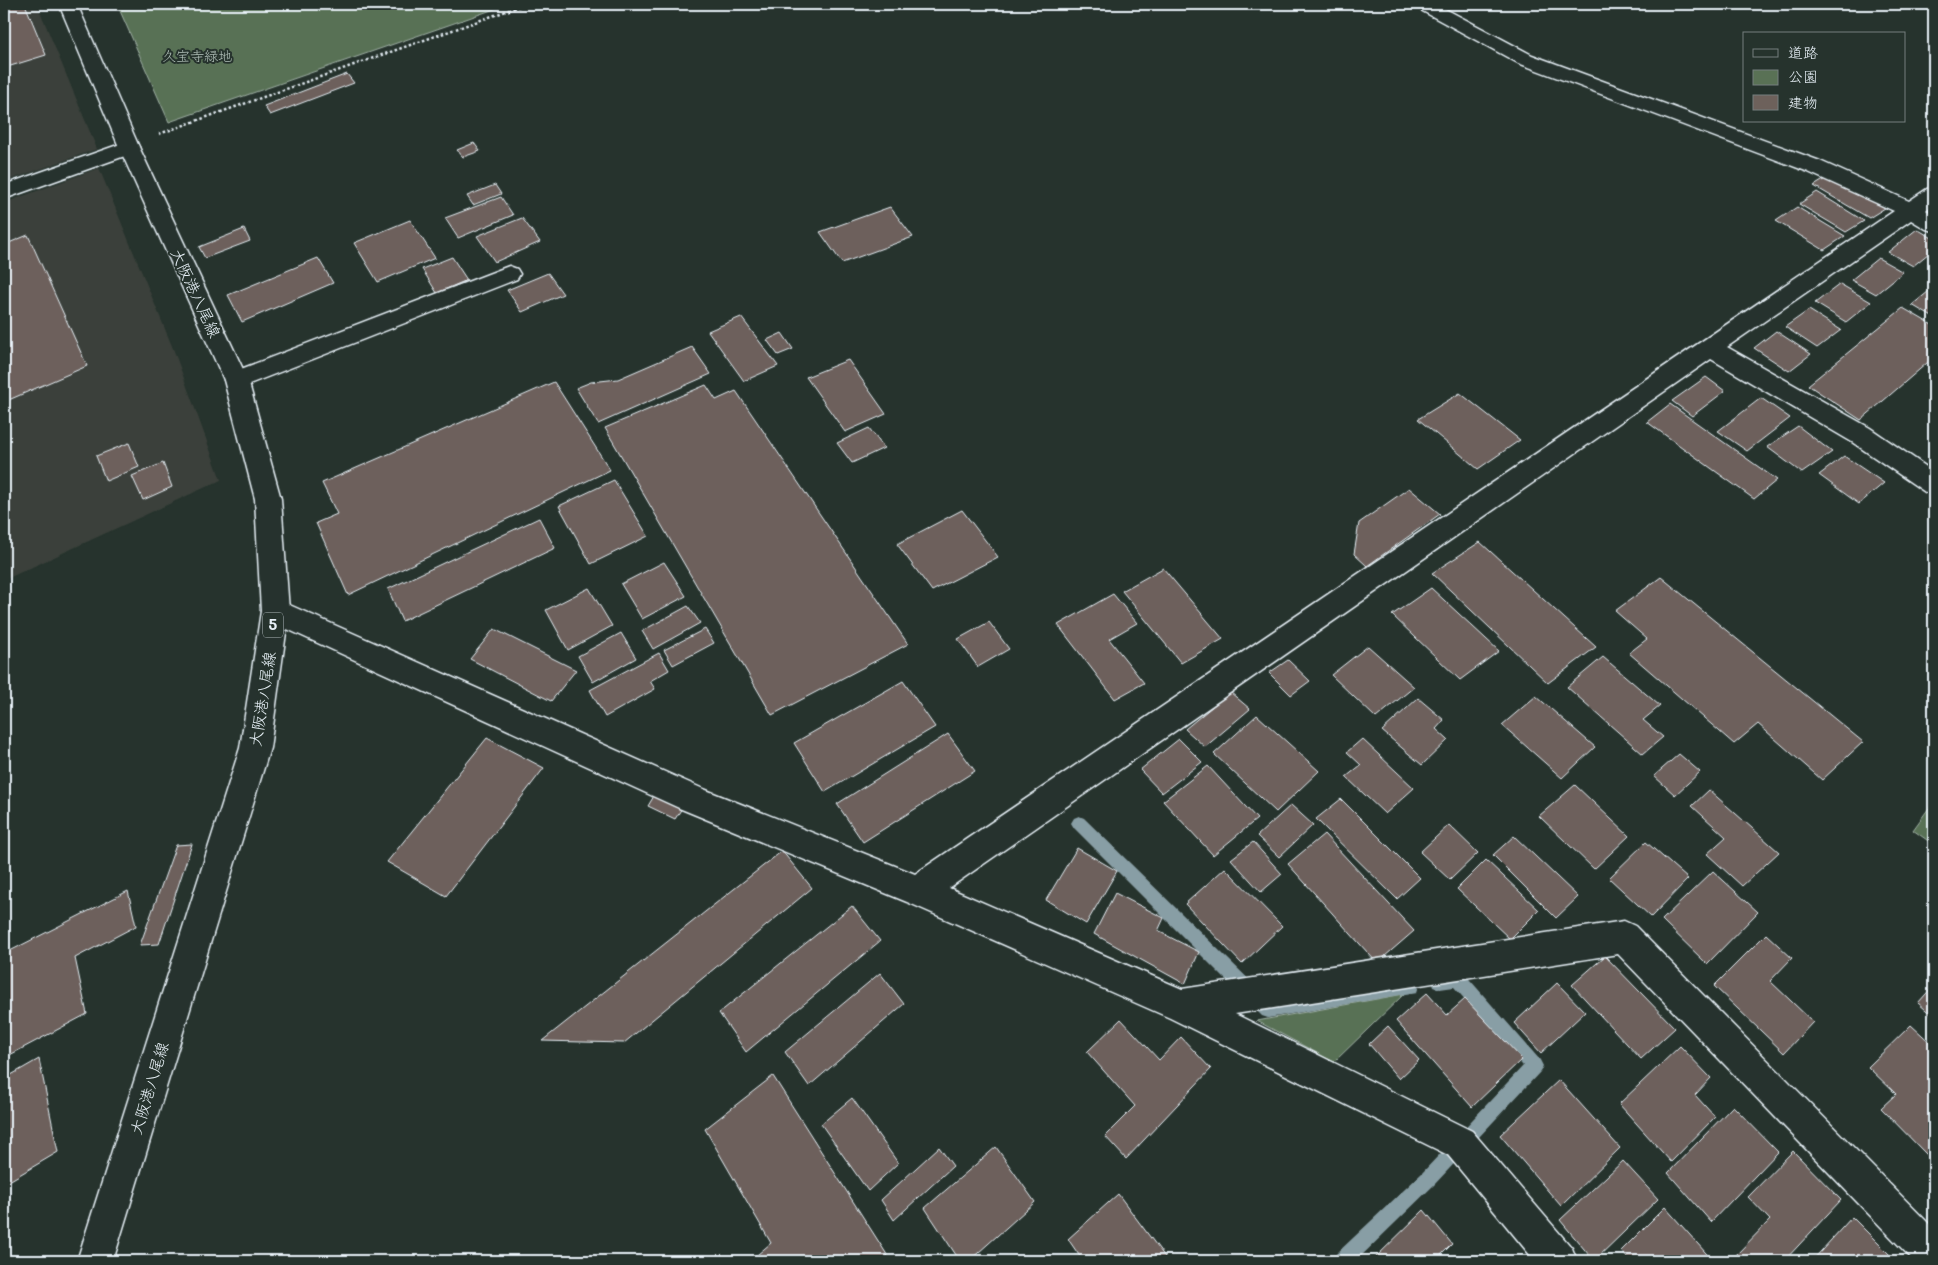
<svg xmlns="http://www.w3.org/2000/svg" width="1938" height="1265" font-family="Mali,'Klee One',sans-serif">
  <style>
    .built { fill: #3b413b }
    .green { fill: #597155; stroke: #a0b1a6 }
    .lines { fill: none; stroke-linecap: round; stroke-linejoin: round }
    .stream { fill: #889ea5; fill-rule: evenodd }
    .building { fill: #6d615b; stroke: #e8f1f8 }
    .minor-casing { stroke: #e8f1f8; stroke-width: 3 }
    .major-casing { stroke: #e8f1f8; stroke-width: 3 }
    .path { stroke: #e8f1f8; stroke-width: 2.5; stroke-dasharray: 2.5 2.5; stroke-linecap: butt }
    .minor { fill: #26332d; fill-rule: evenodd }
    .major { fill: #26332d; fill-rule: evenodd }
    .labels { text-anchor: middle; stroke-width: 4; stroke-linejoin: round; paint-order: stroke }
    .far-park-label { font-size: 14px; fill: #afbeb7; stroke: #26332d }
    .shield { fill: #26332d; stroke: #aeb8bb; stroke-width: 1 }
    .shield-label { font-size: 15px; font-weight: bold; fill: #e8f1f8 }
    .street-label { font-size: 16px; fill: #e8f1f8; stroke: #26332d }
  </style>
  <rect width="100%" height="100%" fill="#26332d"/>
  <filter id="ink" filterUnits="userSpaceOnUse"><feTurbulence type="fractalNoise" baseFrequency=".02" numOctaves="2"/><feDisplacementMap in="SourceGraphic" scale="10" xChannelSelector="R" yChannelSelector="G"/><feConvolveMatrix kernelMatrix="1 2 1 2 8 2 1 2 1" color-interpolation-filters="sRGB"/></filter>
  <g filter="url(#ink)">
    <path class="built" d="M4,4h33l60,145 -93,33z
      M99,168l75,183 47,129 -217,100v-377z"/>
    <path class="green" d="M117,4h392l-340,118z
      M1934,801v44l-21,-15z
      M1404,994l-70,68 -77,-41z"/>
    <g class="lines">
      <path class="stream" d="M1079,816l5,2 187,183 140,-23 6,2 2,6 -2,6 -149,26 -6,-2 -188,-188 -3,-5 3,-5z
        M1457,970l6,2 77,88 3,6 -3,6 -106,113 -78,76h-22l2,-7 86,-81 101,-107 -69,-79 -14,2 -6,-2 -2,-6 2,-6z"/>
    </g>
    <path class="building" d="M4,4h21l21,51 -42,13z
      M347,74l7,9 -84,32 -6,-9z
      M474,143l6,8 -17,6 -6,-7z
      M1830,176l55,32 -16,10 -55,-32z
      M495,185l6,9 -28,11 -6,-9z
      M1817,192l47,29 -18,11 -47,-28z
      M501,197l12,18 -55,23 -13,-20z
      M890,207l23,30 -71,26 -22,-31z
      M1797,207l48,29 -21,14 -48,-29z
      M522,218l18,24 -45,20 -18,-26z
      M410,220l25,38 -57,24 -24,-39z
      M244,229l6,12 -45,17 -6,-11z
      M1917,229l17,10v10l-21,17 -25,-14z
      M28,235l59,131 -83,36v-157z
      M452,257l15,23 -30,13 -15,-24z
      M318,258l15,25 -91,39 -14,-27z
      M1878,258l25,14 -27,22 -25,-14z
      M548,273l15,21 -41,18 -15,-22z
      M1840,284l31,18 -25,20 -31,-19z
      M1934,287v31l-22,-13z
      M1903,308l31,18v31l-73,63 -53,-35z
      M1809,310l32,20 -24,18 -32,-21z
      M741,317l37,49 -34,15 -36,-50z
      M1776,331l35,23 -22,17 -35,-23z
      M782,333l11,16 -15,6 -11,-15z
      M692,347l19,27 -113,50 -22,-36 15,-6 27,-3z
      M848,360l38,54 -41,18 -39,-55z
      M1706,377l19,14 -33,25 -20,-15z
      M554,382l56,88 -262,125 -32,-72 21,-9 -15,-31z
      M706,385l10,15 20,-9 172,253 -136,71 -167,-287z
      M1460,393l60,47 -42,29 -60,-50z
      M1761,398l29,20 -43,33 -29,-20z
      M1670,404l107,76 -23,19 -107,-77z
      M1798,426l34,26 -30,21 -35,-26z
      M869,428l15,20 -32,15 -15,-20z
      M129,443l10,24 -33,14 -10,-25z
      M1844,456l40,27 -25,21 -40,-29z
      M163,463l9,24 -29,13 -11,-24z
      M614,480l34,56 -57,28 -32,-58z
      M1409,488l31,26 -73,52 -13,-12 5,-31z
      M962,510l36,47 -66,34 -35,-47z
      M539,518l16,30 -153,73 -14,-32z
      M1480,542l116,105 -48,36 -116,-110z
      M664,562l22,34 -44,23 -21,-35z
      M1163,568l60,71 -42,24 -59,-72z
      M1661,577l202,165 -41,38 -64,-56 -24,20 -105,-91 18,-14 -32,-28z
      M589,588l23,38 -44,24 -22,-40z
      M1431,588l68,63 -39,29 -68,-65z
      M1113,594l24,29 -28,16 35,44 -29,16 -57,-74z
      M688,606l12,17 -47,26 -11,-18z
      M989,622l20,27 -31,18 -20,-28z
      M494,629l82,41 -25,31 -81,-42z
      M705,629l9,14 -41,22 -9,-15z
      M621,633l15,25 -43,24 -15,-26z
      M1368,646l46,41 -38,31 -45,-43z
      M659,653l10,17 -19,11 5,8 -50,28 -15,-27z
      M1603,657l57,49 -17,14 20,17 -20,17 -76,-67z
      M1288,660l22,21 -19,14 -22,-22z
      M903,681l32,46 -110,65 -31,-49z
      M1230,692l20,17 -45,38 -20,-18z
      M1536,696l59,51 -33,31 -60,-53z
      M1418,698l26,22 -8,9 12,11 -26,25 -40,-34z
      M1257,715l62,56 -43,41 -62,-58z
      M948,734l27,37 -112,71 -26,-38z
      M487,738l57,30 -98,128 -59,-34z
      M1179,739l23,23 -40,31 -22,-23z
      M1362,739l52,49 -29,26 -39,-37 15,-12 -14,-13z
      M1679,754l21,18 -25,23 -21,-19z
      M1208,766l49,53 -44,36 -50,-54z
      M1575,785l54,51 -35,33 -55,-53z
      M1709,790l70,62 -37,34 -35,-32 19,-17 -34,-31z
      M657,791l27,14 -9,14 -27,-13z
      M1341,799l79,79 -23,21 -81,-80z
      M1291,805l22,20 -34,32 -22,-21z
      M1449,825l29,28 -28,27 -30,-28z
      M1324,834l90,97 -37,32 -89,-99z
      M1514,836l64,61 -22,21 -63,-63z
      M1253,842l29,32 -21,18 -30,-33z
      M1646,842l42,37 -37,38 -42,-39z
      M192,844l-33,100 -19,1 36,-100z
      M1077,848l40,23 -31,53 -40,-24z
      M782,851l30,37 -188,155 -82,-2z
      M1486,860l53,50 -29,29 -53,-50z
      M1225,868l57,58 -40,38 -57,-60z
      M1713,871l45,41 -51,52 -45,-44z
      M128,891l8,35 -61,32 12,56 -83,44v-104z
      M1115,893l49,25 -6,13 41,21 -14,32 -91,-50z
      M852,906l28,35 -134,111 -27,-39z
      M1766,934l26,24 -22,23 43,41 -29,31 -70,-67z
      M1605,956l70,72 -34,31 -69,-74z
      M880,973l24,31 -95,82 -24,-34z
      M1557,983l28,29 -44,41 -27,-30z
      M1934,985v32l-16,-14z
      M1427,993l20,22 18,-16 57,60 -50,48 -76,-86z
      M1121,1019l38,41 22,-23 30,32 -85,90 -21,-23 30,-30 -48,-54z
      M1911,1025l23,21v101l-7,8 -46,-47 15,-14 -28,-27z
      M1388,1026l31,34 -20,19 -30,-35z
      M1680,1046l31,32 -16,17 20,22 -44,45 -52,-58z
      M39,1059l19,93 -54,32v-105z
      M773,1076l118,185h-130l-4,-6 14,-12 -66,-114z
      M1559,1080l61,68 -59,58 -61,-71z
      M852,1098l46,65 -30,28 -47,-67z
      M1733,1106l45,46 -67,70 -43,-49z
      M939,1147l14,19 -59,54 -13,-20z
      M996,1147l39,55 -66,59h-9l-35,-53z
      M1793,1151l48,49 -57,61h-42l-6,-6 34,-35 -22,-23z
      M1623,1161l35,38 -64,62 -34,-41z
      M1118,1194l50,67h-85l-15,-22z
      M1665,1207l48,54h-83l-9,-10z
      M1424,1210l28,34 -17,17h-63z
      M1852,1217l44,44h-84z"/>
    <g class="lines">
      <g class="minor-casing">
        <path id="minor" d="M1414,4h22l96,51 288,106 89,40 18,-12 7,-2v17l-8,6 8,5v16l-8,-2 -15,-9 -184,127 143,81 64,44v23l-9,-3 -73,-50 -141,-83 -762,529 233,101 442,-68 11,5 299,303v32h-20l-296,-307 -383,60 237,117 100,117 5,13h-42l-87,-106 -278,-137 -263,-116 -228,-94 -414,-189 -4,-8 4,-8 10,-4 10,4 416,185 214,86 979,-663 -88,-40 -288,-108 -101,-55z
          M129,141l7,1 3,5 -3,5 -132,47v-14z
          M509,266l8,3 3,5 -3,5 -273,107 -8,3 -8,-3 -4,-6 4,-6z"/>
      </g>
      <g class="major-casing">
        <path id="major" d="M59,4h18l62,143 109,233 33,119 8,112 -19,137 -157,513h-36l163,-513 21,-137 -6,-112 -31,-119 -105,-233z"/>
      </g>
      <path class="path" d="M159,134l367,-130"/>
      <use href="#minor" class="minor"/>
      <use href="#major" class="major"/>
    </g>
  </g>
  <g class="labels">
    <g class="far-park-label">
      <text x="197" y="61">久宝寺緑地</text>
    </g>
    <rect class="shield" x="263" y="612.5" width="20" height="25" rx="4"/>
    <g class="shield-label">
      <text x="273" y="630">5</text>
    </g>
    <g class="street-label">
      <text transform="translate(196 293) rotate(65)" y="6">大阪港八尾線</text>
      <text transform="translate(262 699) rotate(-81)" y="6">大阪港八尾線</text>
      <text transform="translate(149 1088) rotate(-73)" y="6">大阪港八尾線</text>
    </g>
  </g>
  <rect width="1938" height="1265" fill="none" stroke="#26332d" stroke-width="20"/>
  <rect x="10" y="10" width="1918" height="1245" fill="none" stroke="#e8f1f8" stroke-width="2" filter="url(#ink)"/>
  <rect x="1743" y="32" width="162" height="90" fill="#26332d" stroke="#747f7e"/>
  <rect x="1753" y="49" width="25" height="8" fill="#26332d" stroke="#747f7e"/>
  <text x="1788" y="58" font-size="15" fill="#e8f1f8">道路</text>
  <rect x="1753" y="70" width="25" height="15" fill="#597155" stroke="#747f7e"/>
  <text x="1788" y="82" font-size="15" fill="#e8f1f8">公園</text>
  <rect x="1753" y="95" width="25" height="15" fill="#6d615b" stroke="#747f7e"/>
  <text x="1788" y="108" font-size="15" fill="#e8f1f8">建物</text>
</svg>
